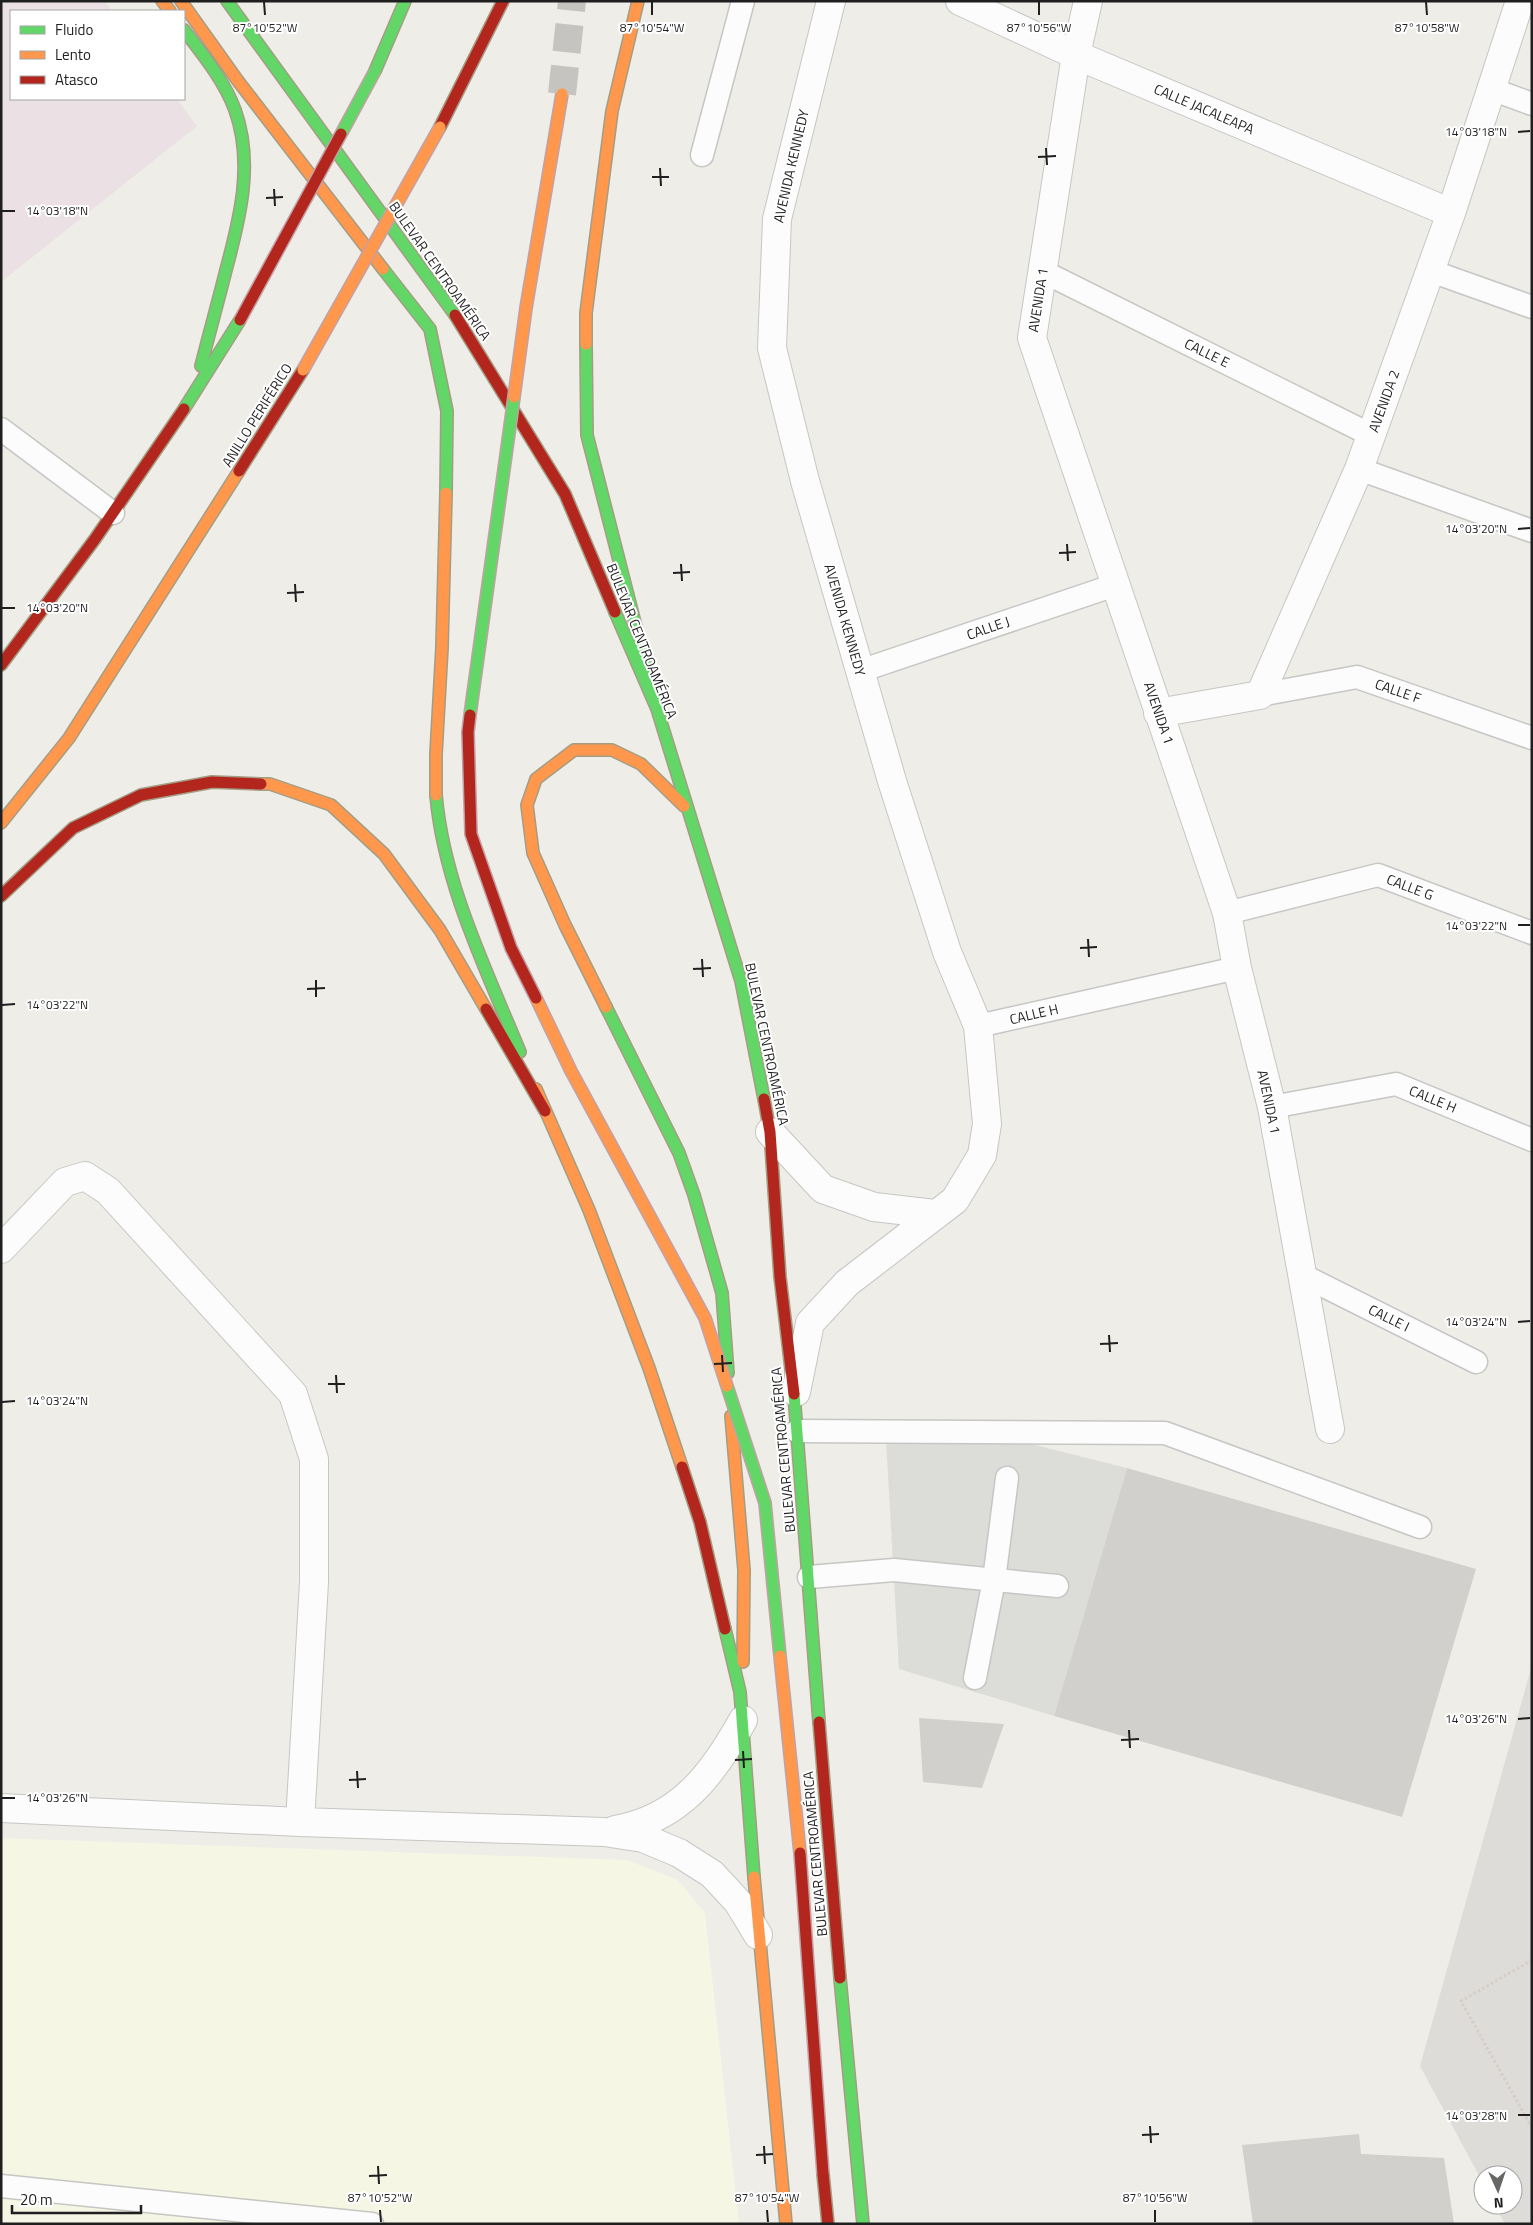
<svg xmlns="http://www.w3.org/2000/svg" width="1533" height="2225" font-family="'Titillium Web',sans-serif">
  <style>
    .residential { fill: #dddcd9 }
    .industrial { fill: #ebe1e5 }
    .education { fill: #f5f6e4 }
    .parking { fill: #dcdcd9 }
    .building { fill: #d2d0cd }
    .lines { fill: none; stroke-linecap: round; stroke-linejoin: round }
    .highway-tunnel { stroke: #c5c4c0; stroke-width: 28; stroke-dasharray: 28 14; stroke-linecap: butt }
    .lane-casing { stroke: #c6c6c4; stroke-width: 25 }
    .street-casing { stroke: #c6c6c4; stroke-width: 30 }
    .fast-casing { stroke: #a49d84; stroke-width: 14 }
    .slow-casing { stroke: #a49d84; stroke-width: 14 }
    .jam-casing { stroke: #a49d84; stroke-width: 14 }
    .path { stroke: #d7ccc8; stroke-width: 3; stroke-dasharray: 2.5 2.5; stroke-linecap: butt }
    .lane { stroke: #fcfcfc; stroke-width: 22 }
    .street { stroke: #fcfcfc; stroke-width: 28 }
    .fast { stroke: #63d668; stroke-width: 11 }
    .slow { stroke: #ff974d; stroke-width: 11 }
    .jam { stroke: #b3261e; stroke-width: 11 }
    .fast-bridge-casing { stroke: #c2a1a5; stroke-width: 14; stroke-linecap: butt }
    .slow-bridge-casing { stroke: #c2a1a5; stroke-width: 14; stroke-linecap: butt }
    .jam-bridge-casing { stroke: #c2a1a5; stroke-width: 14; stroke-linecap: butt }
    .fast-bridge { stroke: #63d668; stroke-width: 11 }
    .slow-bridge { stroke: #ff974d; stroke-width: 11 }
    .jam-bridge { stroke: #b3261e; stroke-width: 11 }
    .ticks { fill: none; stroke: #1f1f1f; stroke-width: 2 }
    .labels { text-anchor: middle; stroke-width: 4; stroke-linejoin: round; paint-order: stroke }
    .street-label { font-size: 14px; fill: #1f1f1f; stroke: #fff }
    .ticks-label { font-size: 12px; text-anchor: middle; fill: #1f1f1f; stroke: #fff; stroke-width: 4; stroke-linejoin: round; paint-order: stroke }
  </style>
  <rect width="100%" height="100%" fill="#eeede8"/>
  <path class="residential" d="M1532,1665v559h-27l-10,-19h18v-30h-30v8l-63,-117z"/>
  <path class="industrial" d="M1,1h104l7,10h-101v88h166l20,27 -196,156z"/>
  <path class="education" d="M1,1838l626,22 51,20 27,33 34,311h-738z"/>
  <path class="parking" d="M886,1439l137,3 104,26 -73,248 -155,-47z"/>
  <path class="building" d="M1127,1468l349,101 -74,248 -348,-101z
    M919,1718l85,6 -22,64 -59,-6z
    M1359,2134l2,20 83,4 10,66h-201l-11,-79z"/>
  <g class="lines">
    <path class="highway-tunnel" d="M562,94l10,-93"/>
    <g class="lane-casing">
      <path id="lane" d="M1491,89l41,15
        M702,155l41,-154
        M1042,271l329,164
        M1431,271l101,36
        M1,429l112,84
        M1359,469l173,62
        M860,671l255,-86
        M1260,695l97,-18 175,61
        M1227,913l151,-38 154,58
        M978,1026l259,-58
        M1272,1107l124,-23 136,56
        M1302,1275l174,87
        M797,1431l368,2 255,94
        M809,1577l85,-7 163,16
        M975,1678l19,-98 13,-102
        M1,2186l371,38"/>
    </g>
    <g class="street-casing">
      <path id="street" d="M960,1l116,54 375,158
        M1088,1l-12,54 -44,283 195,575 10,55 35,139 58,322
        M1158,713l102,-18 99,-226 92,-256 69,-212
        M770,1132l53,57 51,18 61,7
        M1,1249l64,-67 20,-6 23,15 185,203 21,65v123l-14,240
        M796,1392l14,-69 37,-40 108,-83 27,-45 5,-31 -9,-98 -31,-74 -55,-171 -87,-300 -33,-133 5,-129 54,-218
        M1,1808l299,14 304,10 39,6 36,15 33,21 26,28 20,33
        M615,1830c65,-11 98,-56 128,-110"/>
    </g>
    <g class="fast-casing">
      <path id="fast" d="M227,1l228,314
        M184,30c19,25 40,50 51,80 19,53 5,108 -9,160 -8,32 -17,64 -25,96
        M375,71l30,-70
        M383,269l47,60 17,82 -1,82
        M586,344l1,91 70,274
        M184,409l56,-89
        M615,612l42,97 84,272 23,118
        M436,795c8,90 50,174 84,257
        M606,1007l73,146 15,42 28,98 6,80
        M794,1394l25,328
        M725,1629l15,63 14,185
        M840,1978l23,246"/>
    </g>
    <g class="slow-casing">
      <path id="slow" d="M162,1l8,10
        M181,1l57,80 145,188
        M586,344v-31l26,-202 26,-110
        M261,784h9l61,21 53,49 56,76 46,79
        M436,795v-41l6,-107 4,-154
        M1,823l68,-85 170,-267
        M606,1007l-41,-82 -32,-72 -6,-48 9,-26 38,-29h38l29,14 43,42
        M536,1089l53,121 60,158 33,99
        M731,1416l13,154 -1,92
        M754,1877l32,347"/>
    </g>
    <g class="jam-casing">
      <path id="jam" d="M440,127l63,-126
        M455,315l110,179 50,118
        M239,471l64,-101
        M1,665l94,-126 89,-130
        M1,896l72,-68 68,-33 71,-13 49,2
        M486,1009l59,102
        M764,1099l6,33 10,145 14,117
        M682,1467l18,55 25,107
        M819,1722l21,256
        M823,2174l5,50"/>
    </g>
    <path class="path" d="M1532,1960l-71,41 71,127"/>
    <use href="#lane" class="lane"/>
    <use href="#street" class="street"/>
    <use href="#fast" class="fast"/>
    <use href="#slow" class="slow"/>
    <use href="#jam" class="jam"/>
    <g class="fast-bridge-casing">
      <path id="fast-bridge" d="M341,134l34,-63
        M470,715l44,-318
        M727,1386l38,117 15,153"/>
    </g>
    <g class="slow-bridge-casing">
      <path id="slow-bridge" d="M303,370l137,-243
        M514,397l12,-89 36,-214
        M536,998l35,73 134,247 22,68
        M780,1656l20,197"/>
    </g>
    <g class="jam-bridge-casing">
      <path id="jam-bridge" d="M240,320l101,-186
        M470,715l-2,17 3,102 40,114 25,50
        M800,1853l23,321"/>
    </g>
    <use href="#fast-bridge" class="fast-bridge"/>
    <use href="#slow-bridge" class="slow-bridge"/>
    <use href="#jam-bridge" class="jam-bridge"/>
  </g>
  <path class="ticks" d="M264,2l1,13M652,2v13M1039,2v13M1426,2l1,13M1518,132l12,-1M1046,148l1,17M1038,157l18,-1M660,168l1,18M652,177h17M274,189l1,17M266,198l17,-1M2,211h13M1518,529l12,-1M1067,544l1,17M1059,553l17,-1M681,564l1,17M673,573l17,-1M295,584l1,18M287,593l17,-1M2,608h13M1518,925h12M1088,939l1,18M1080,948l17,-1M702,959l1,18M693,969l18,-1M316,980v17M307,989l18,-1M2,1005l13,-1M1518,1322l12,-1M1109,1335l1,17M1100,1344l18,-1M722,1355l1,17M714,1364l18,-1M336,1375l1,18M328,1384h17M2,1402l13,-1M1518,1719l12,-1M1129,1730l1,18M1121,1740l18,-1M743,1751l1,17M735,1760l17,-1M357,1771l1,17M349,1780l17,-1M2,1798h13M1518,2115h12M1150,2126l1,17M1142,2135l17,-1M764,2146l1,18M756,2155l17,-1M378,2166l1,18M369,2176l18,-1M380,2210l1,12M767,2210l1,12M1155,2210v12"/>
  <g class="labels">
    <g class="street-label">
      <text transform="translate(1204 109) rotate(23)" y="5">CALLE JACALEAPA</text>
      <text transform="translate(791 166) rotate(-77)" y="5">AVENIDA KENNEDY</text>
      <text transform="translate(440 271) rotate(55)" y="5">BULEVAR CENTROAMÉRICA</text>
      <text transform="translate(1038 300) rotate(-81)" y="5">AVENIDA 1</text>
      <text transform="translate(1207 353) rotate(26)" y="5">CALLE E</text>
      <text transform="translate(1384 401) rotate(-70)" y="5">AVENIDA 2</text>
      <text transform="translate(257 415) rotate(-58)" y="5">ANILLO PERIFÉRICO</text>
      <text transform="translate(845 620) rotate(74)" y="5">AVENIDA KENNEDY</text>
      <text transform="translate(988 628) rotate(-19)" y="5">CALLE J</text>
      <text transform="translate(642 641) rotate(68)" y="5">BULEVAR CENTROAMÉRICA</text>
      <text transform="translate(1398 691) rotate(19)" y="5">CALLE F</text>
      <text transform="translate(1159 713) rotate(71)" y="5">AVENIDA 1</text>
      <text transform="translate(1410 887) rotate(21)" y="5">CALLE G</text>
      <text transform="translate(1034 1014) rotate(-13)" y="5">CALLE H</text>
      <text transform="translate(767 1044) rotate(78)" y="5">BULEVAR CENTROAMÉRICA</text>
      <text transform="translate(1433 1099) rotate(22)" y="5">CALLE H</text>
      <text transform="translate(1269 1102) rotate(78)" y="5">AVENIDA 1</text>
      <text transform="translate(1389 1318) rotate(26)" y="5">CALLE I</text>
      <text transform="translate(783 1450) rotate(-95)" y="5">BULEVAR CENTROAMÉRICA</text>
      <text transform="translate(815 1854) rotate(-95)" y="5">BULEVAR CENTROAMÉRICA</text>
    </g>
  </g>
  <g class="ticks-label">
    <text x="265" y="32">87°10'52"W</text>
    <text x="652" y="32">87°10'54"W</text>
    <text x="1039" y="32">87°10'56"W</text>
    <text x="1427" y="32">87°10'58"W</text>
    <text x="1476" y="136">14°03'18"N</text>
    <text x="57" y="215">14°03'18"N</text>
    <text x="1476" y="533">14°03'20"N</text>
    <text x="57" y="612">14°03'20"N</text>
    <text x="1476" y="930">14°03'22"N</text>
    <text x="57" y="1009">14°03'22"N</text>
    <text x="1476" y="1326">14°03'24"N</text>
    <text x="57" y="1405">14°03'24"N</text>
    <text x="1476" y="1723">14°03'26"N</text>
    <text x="57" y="1802">14°03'26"N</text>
    <text x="1476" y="2120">14°03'28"N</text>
    <text x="380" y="2202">87°10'52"W</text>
    <text x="767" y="2202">87°10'54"W</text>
    <text x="1155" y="2202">87°10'56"W</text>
  </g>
  <rect width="1533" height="2225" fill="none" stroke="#1f1f1f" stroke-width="5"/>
  <rect x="10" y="10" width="175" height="90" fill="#ffffff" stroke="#a5a5a5"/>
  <rect x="20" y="26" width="25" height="8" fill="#63d668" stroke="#a5a5a5"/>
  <text x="55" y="35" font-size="15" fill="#1f1f1f">Fluido</text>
  <rect x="20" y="51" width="25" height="8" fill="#ff974d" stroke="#a5a5a5"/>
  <text x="55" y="60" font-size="15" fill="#1f1f1f">Lento</text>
  <rect x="20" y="76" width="25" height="8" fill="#b3261e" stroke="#a5a5a5"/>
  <text x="55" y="85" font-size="15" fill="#1f1f1f">Atasco</text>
  <g transform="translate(1498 2190) rotate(177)"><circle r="24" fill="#ffffff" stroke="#a5a5a5"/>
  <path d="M0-4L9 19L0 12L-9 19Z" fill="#676765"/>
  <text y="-8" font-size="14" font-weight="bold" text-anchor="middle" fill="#1f1f1f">N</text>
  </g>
  <path d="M12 2205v8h129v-8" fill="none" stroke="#1f1f1f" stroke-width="2.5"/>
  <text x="20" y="2205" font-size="15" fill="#1f1f1f" stroke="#ffffff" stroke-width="4" paint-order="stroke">20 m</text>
</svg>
